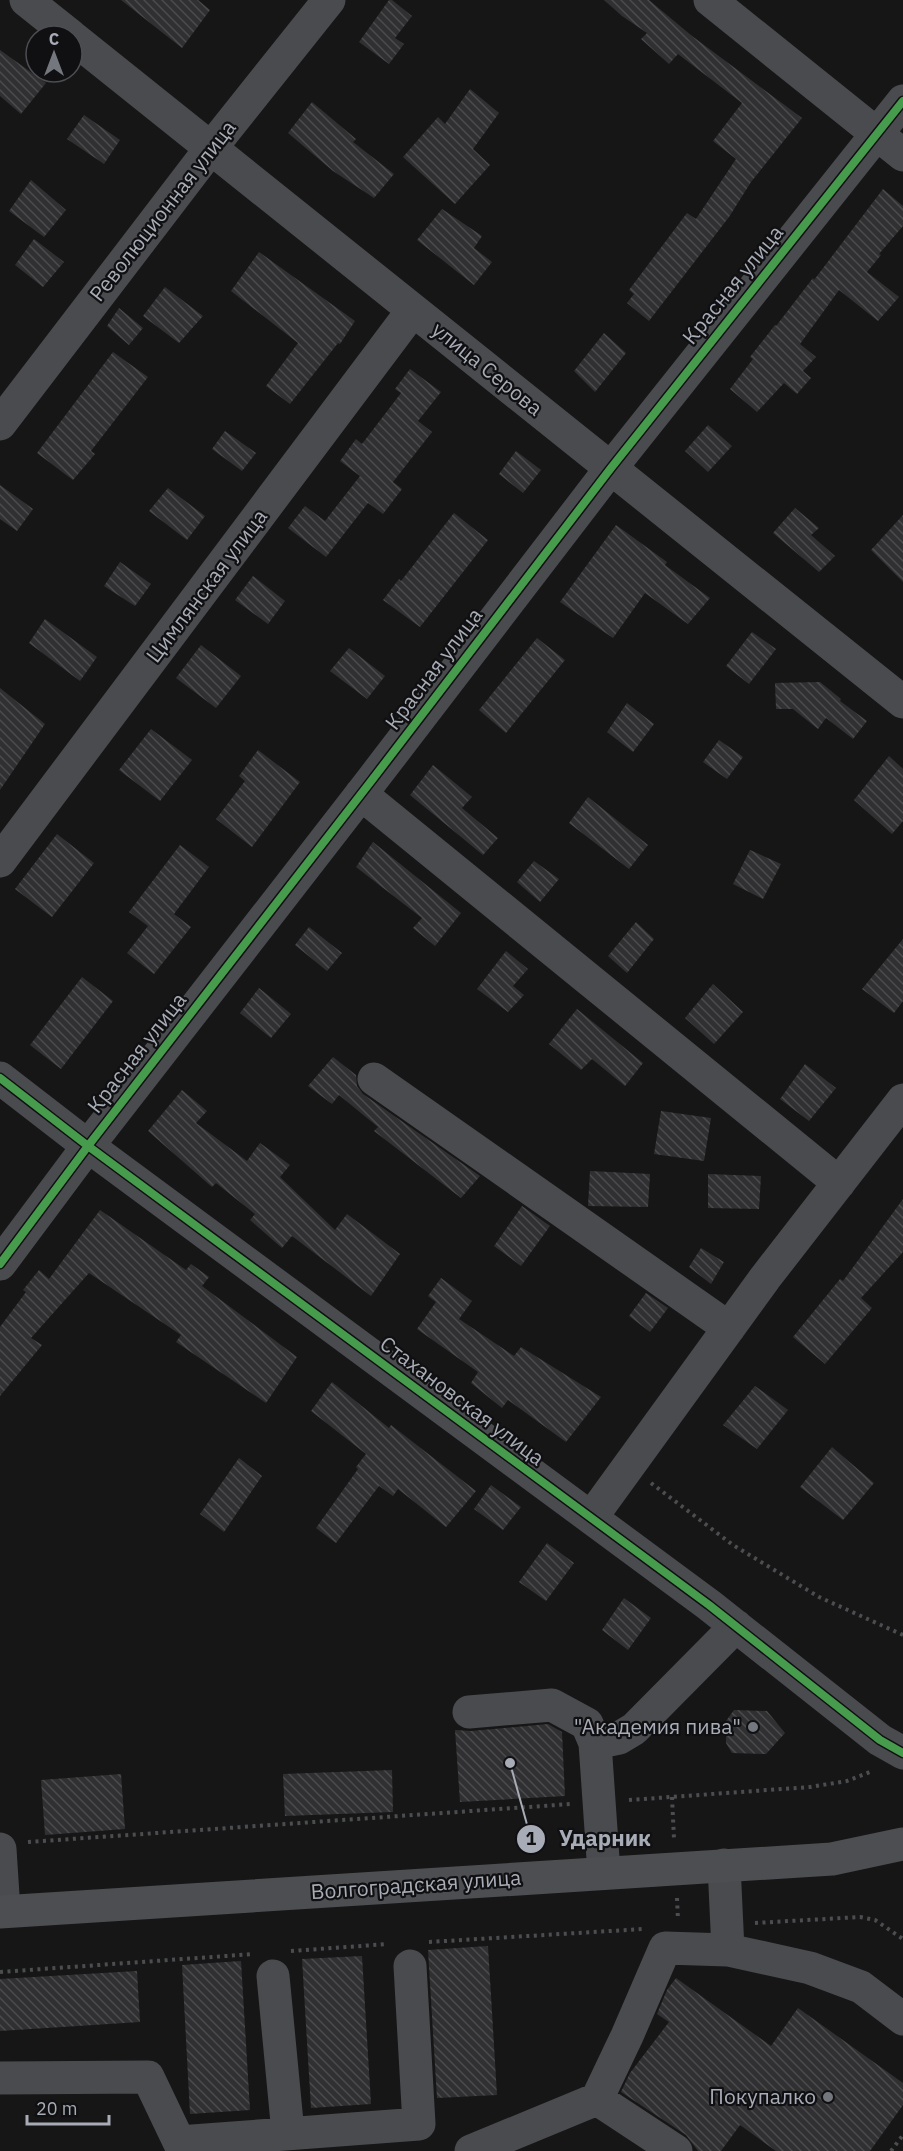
<svg xmlns="http://www.w3.org/2000/svg" width="903" height="2151" font-family="'IBM Plex Sans',sans-serif">
  <style>
    .building { fill: url(#building-back-hatch) }
    .lines { fill: none; stroke-linecap: round; stroke-linejoin: round }
    .path { stroke: #4c4d50; stroke-width: 4; stroke-dasharray: 3 4.5; stroke-linecap: butt }
    .minor { stroke: #4a4b4f; stroke-width: 33 }
    .major { stroke: #4c4e51; stroke-width: 33 }
    .cycleway-casing { stroke: #101012; stroke-width: 11 }
    .cycleway { stroke: #469c4c; stroke-width: 8 }
    .poi-dot { fill: #74787e; stroke: #101012; stroke-width: 2 }
    .labels { text-anchor: middle; stroke-width: 4.5; stroke-linejoin: round; paint-order: stroke }
    .street-label { font-size: 21px; fill: #a7acb6; stroke: #101012 }
    .poi-label { font-size: 21px; fill: #a7acb6; stroke: #101012; text-anchor: end }
    .leader { fill: none; stroke: #a7acb6; stroke-width: 2 }
    .callout-dot { fill: #a7acb6; stroke: #101012; stroke-width: 2 }
    .mark-label { font-size: 18px; text-anchor: middle; font-weight: bold; fill: #111 }
    .callout-label { font-size: 22px; text-anchor: middle; font-weight: bold; fill: #a7acb6; stroke: #101012; stroke-width: 4.5; stroke-linejoin: round; paint-order: stroke }
  </style>
  <defs>
    <pattern id="building-back-hatch" width="6" height="6" patternUnits="userSpaceOnUse" patternTransform="scale(1.5)"><rect width="6" height="6" fill="#303032"/><path d="M-1 5l2 2M0 0l6 6M5-1l2 2" fill="none" stroke="#4b4b4d"/></pattern>
  </defs>
  <rect width="100%" height="100%" fill="#161616"/>
  <path class="building" d="M121,0h77l12,10 -28,38z
    M389,0h3l20,16 -17,22 9,6 -15,20 -30,-22z
    M604,0h45l43,36 110,82 -51,64 -22,35 -80,104 -22,-18 7,-9 -5,-4 58,-77 9,6 40,-60 -23,-18 29,-38 -64,-49 -9,10 -28,-25 6,-6 -25,-17z
    M0,50l46,33 -25,31 -21,-18z
    M470,89l29,24 -26,36 17,16 -35,39 -52,-47 35,-40 7,7z
    M312,102l44,37 -3,3 41,32 -20,24 -41,-27 -45,-38z
    M84,115l36,25 -16,24 -37,-25z
    M31,180l35,30 -22,27 -35,-26z
    M883,189l20,17v20l-24,28 2,1 -14,17 32,25 -21,24 -39,-31 -39,54 16,13 -13,14 8,7 -14,16 -13,-11 -27,29 -27,-23 23,-30 -3,-2 25,-32 1,1 37,-48 1,2z
    M442,209l40,27 -8,12 18,14 -18,23 -57,-45z
    M34,239l30,23 -21,25 -28,-22z
    M259,252l96,69 -15,23 -2,-1 -48,61 -24,-18 32,-43 -67,-52z
    M165,287l38,29 -24,27 -36,-27z
    M119,308l24,20 -14,17 -22,-19z
    M604,333l22,20 -31,39 -21,-21z
    M113,352l35,25 -57,74 4,3 -22,26 -36,-27z
    M410,369l31,23 -23,29 14,11 -39,50 9,7 -19,25 -15,-11 -42,54 -38,-29 17,-22 20,15 35,-45 -20,-15 16,-22 6,5 39,-51 -6,-4z
    M708,425l24,21 -24,26 -23,-21z
    M225,431l31,22 -14,18 -30,-22z
    M516,451l25,19 -18,23 -24,-19z
    M0,485l33,24 -16,22 -17,-12z
    M168,488l37,28 -18,24 -38,-29z
    M795,508l24,20 -8,7 24,21 -16,16 -46,-39z
    M454,513l34,27 -68,87 -37,-27 16,-21 2,2z
    M903,515v67l-32,-32z
    M616,525l51,37 -2,3 45,33 -22,26 -43,-31 -32,45 -53,-36z
    M120,562l31,22 -16,22 -31,-20z
    M253,576l32,25 -17,23 -33,-24z
    M45,619l52,38 -17,24 -51,-38z
    M752,632l24,17 -27,35 -23,-18z
    M537,638l28,22 -59,73 -27,-23z
    M201,645l40,31 -25,32 -40,-30z
    M349,648l36,28 -18,23 -37,-28z
    M820,682l21,17 -1,2 27,20 -14,18 -27,-21 -8,11 -25,-20h-17l-1,-26z
    M0,688l45,36 -45,66z
    M627,703l27,21 -21,28 -26,-20z
    M151,729l41,31 -32,41 -41,-31z
    M719,740l24,17 -16,22 -24,-17z
    M258,750l42,32 -48,65 -36,-28 29,-38 -6,-5z
    M889,756l14,13v52l-11,13 -38,-34z
    M433,765l39,32 -10,11 36,30 -15,17 -73,-60z
    M588,797l60,48 -19,24 -60,-46z
    M57,834l37,29 -42,54 -37,-28z
    M373,842l88,71 -26,33 -22,-18 9,-10 -66,-51z
    M180,845l29,22 -35,47 17,13 -37,47 -27,-21 21,-27 -19,-14z
    M750,850l31,14 -18,35 -30,-15z
    M534,861l25,18 -19,23 -23,-20z
    M636,922l18,17 -27,34 -19,-17z
    M309,927l33,26 -15,18 -32,-26z
    M903,939v62l-9,12 -32,-24z
    M506,951l22,18 -15,17 11,9 -16,17 -31,-23z
    M82,977l31,24 -52,68 -31,-24z
    M713,984l30,28 -29,32 -29,-26z
    M259,988l32,26 -20,24 -31,-25z
    M577,1009l66,54 -18,23 -33,-27 -11,11 -32,-26z
    M333,1057l23,18 1,11 6,8 117,82 -19,22 -87,-67 4,-4 -39,-32 -7,9 -24,-18z
    M805,1064l31,24 -27,33 -29,-22z
    M182,1090l25,21 -11,12 51,38 13,-18 30,22 -10,12 55,53 12,-16 53,40 -29,42 -79,-60 -10,12 -32,-28 5,-6 -39,-31 -4,4 -64,-56z
    M661,1111l50,7 -7,43 -50,-7z
    M590,1171l60,3 -2,33 -60,-1z
    M708,1174l53,2 -2,33 -51,-1z
    M903,1199v53l-42,46 11,10 -47,56 -32,-27 47,-58 3,2z
    M522,1206l28,20 -29,40 -27,-20z
    M100,1210l86,60 5,-6 18,13 -7,9 95,71 -31,46 -90,-61 5,-7 -92,-62 -58,65 11,7 -42,51v-69l26,-35 -3,-2 16,-20 10,9z
    M701,1248l23,14 -13,22 -22,-17z
    M441,1278l31,23 -13,18 55,37 7,-9 80,50 -35,45 -58,-42 -6,8 -31,-25 7,-11 -61,-43 19,-27 -8,-6z
    M646,1293l22,15 -18,24 -21,-16z
    M332,1382l57,46 2,-3 85,66 -30,36 -48,-38 -5,7 -14,-10 -43,57 -20,-15 42,-59 -2,-2 10,-13 -55,-43z
    M755,1386l33,24 -31,39 -34,-24z
    M832,1447l42,36 -31,37 -43,-33z
    M239,1458l23,18 -38,56 -24,-18z
    M491,1485l30,22 -18,23 -29,-21z
    M547,1543l27,20 -28,38 -27,-19z
    M624,1598l27,20 -23,32 -26,-20z
    M734,1710l33,1 18,22 -19,21 -34,-1 -6,-10v-22z
    M548,1724l14,8 3,64 -105,6 -5,-72 16,1z
    M392,1770l1,42 -108,4 -2,-42z
    M121,1774l4,55 -80,6 -4,-55z
    M488,1946l9,149 -60,3 -9,-148z
    M362,1956l9,148 -60,4 -9,-149z
    M241,1961l9,149 -60,4 -8,-149z
    M137,1971l3,51 -140,9v-52z
    M676,1978l95,68 27,-38 105,75v22l-33,46h-94l-36,-26 -19,26h-23l-12,-16 -65,-43 9,-19 39,-51 -12,-8 10,-24z"/>
  <g class="lines">
    <path class="path" d="M651,1483l82,62 86,52 84,38
      M672,1797l2,42
      M629,1800l181,-13 37,-6 23,-9
      M28,1842l543,-38
      M677,1898l1,22
      M755,1923l105,-6 15,3 28,19
      M429,1942l214,-13
      M291,1951l97,-7
      M0,1972l254,-18
      M891,2151l12,-16"/>
    <path class="minor" d="M26,0l45,36
      M710,0l193,155
      M72,37l831,665
      M0,424l211,-276 118,-148
      M361,794l478,389
      M0,861l413,-551
      M0,1078l88,68 621,459 171,135 23,13
      M374,1079l355,249
      M0,1264l88,-118 284,-366 239,-312 292,-367
      M591,1518l174,-240 138,-178
      M469,1712l83,-7 35,19 8,19 9,130
      M595,1743l24,-5 15,-9 102,-103
      M0,1849l4,62
      M724,1865l4,85
      M273,1976l15,157
      M0,2078l148,-1 31,65 240,-18 -9,-158
      M471,2151l126,-52
      M676,2151l-79,-52 30,-63 38,-88 63,2 82,18 51,19 42,32"/>
    <path class="major" d="M0,1912l832,-53 71,-15"/>
    <g class="cycleway-casing">
      <path id="cycleway" d="M0,1078l88,68 621,459 171,135 23,13
        M0,1264l88,-118 284,-366 239,-312 292,-367"/>
    </g>
    <use href="#cycleway" class="cycleway"/>
  </g>
  <g class="poi-dot">
    <circle cx="753" cy="1727" r="6"/>
    <circle cx="828" cy="2097" r="6"/>
  </g>
  <g class="labels">
    <g class="street-label">
      <text transform="translate(163 211) rotate(-52)" y="7">Революционная улица</text>
      <text transform="translate(733 285) rotate(-51)" y="7">Красная улица</text>
      <text transform="translate(487 369) rotate(39)" y="7">улица Серова</text>
      <text transform="translate(207 586) rotate(-53)" y="7">Цимлянская улица</text>
      <text transform="translate(434 669) rotate(-53)" y="7">Красная улица</text>
      <text transform="translate(137 1053) rotate(-52)" y="7">Красная улица</text>
      <text transform="translate(462 1401) rotate(37)" y="7">Стахановская улица</text>
      <text transform="translate(416 1885) rotate(-4)" y="7">Волгоградская улица</text>
    </g>
    <g class="poi-label">
      <text x="741" y="1734">"Академия пива"</text>
      <text x="816" y="2104">Покупалко</text>
    </g>
  </g>
  <path class="leader" d="M510 1763L531 1839"/>
  <g class="callout-dot">
    <circle cx="510" cy="1763" r="6"/>
    <circle cx="531" cy="1839" r="15"/>
  </g>
  <g class="mark-label">
    <text x="531" y="1845">1</text>
  </g>
  <g class="callout-label">
    <text x="605" y="1846">Ударник</text>
  </g>
  <g transform="translate(54 54)"><circle r="28" fill="#101012" stroke="#4c4e54" stroke-width="1.5"/>
  <path d="M0-4.5L10 22L0 15L-10 22Z" fill="#74787e"/>
  <text y="-9" font-size="16" font-weight="bold" text-anchor="middle" fill="#a7acb6">С</text>
  </g>
  <path d="M27 2115v9h82v-9" fill="none" stroke="#a7acb6" stroke-width="3"/>
  <text x="36" y="2115" font-size="18" fill="#a7acb6" stroke="#101012" stroke-width="4.5" paint-order="stroke">20 m</text>
</svg>
